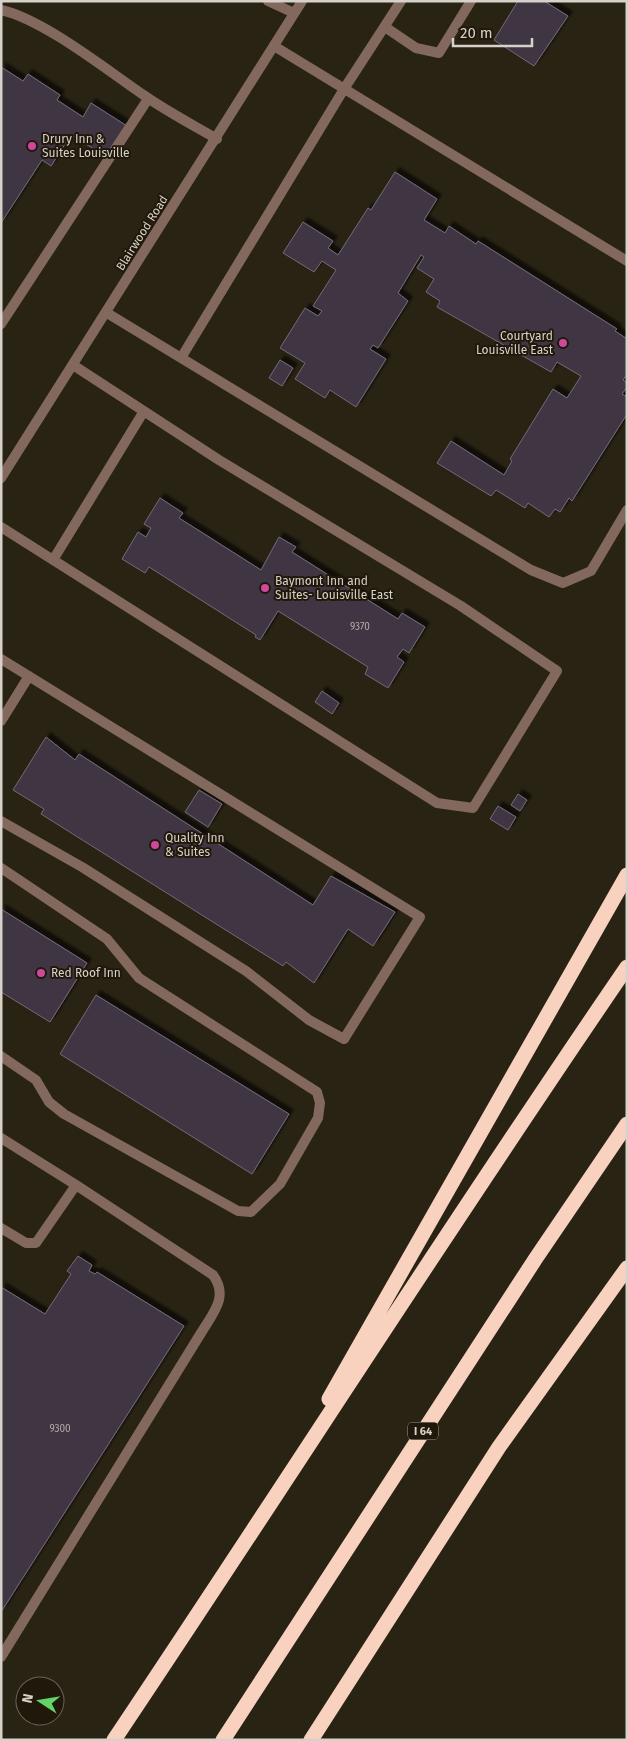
<svg xmlns="http://www.w3.org/2000/svg" width="628" height="1741" font-family="'Fira Sans',sans-serif">
  <style>
    .building { fill: #413643; stroke: #756978; filter: url(#shadow) }
    .lines { fill: none; stroke-linecap: round; stroke-linejoin: round }
    .service { stroke: #83695d; stroke-width: 10 }
    .minor { stroke: #83695d; stroke-width: 10 }
    .motorway { stroke: #f9d2bf; stroke-width: 15 }
    .hotel-dot { fill: #d1479c; stroke: #20190b; stroke-width: 2 }
    .labels { text-anchor: middle; stroke-width: 4; stroke-linejoin: round; paint-order: stroke }
    .number-label { font-size: 10px; fill: #b2aba8 }
    .shield { fill: #20190b; stroke: #a09a90; stroke-width: 1 }
    .shield-label { font-size: 11px; font-weight: bold; fill: #d7d2c9 }
    .poi-label { font-size: 12px; fill: #d7d2c9; stroke: #20190b; text-anchor: start }
    .street-label { font-size: 12px; fill: #d7d2c9; stroke: #20190b }
  </style>
  <defs>
    <filter id="shadow"><feDropShadow dx="4.5" dy="-4.5" stdDeviation="1" flood-color="#0009"/></filter>
  </defs>
  <rect width="100%" height="100%" fill="#292314"/>
  <path class="building" d="M518,1h26l24,15 -34,50 -40,-26z
    M1,67l22,14 5,-7 32,21 -3,5 26,17 8,-14 36,23 -20,31 -36,-22 -20,31 -9,-6 -41,63z
    M395,172l42,27 -13,21 21,13 4,-7 27,18 2,-3 139,88 -2,2 12,8v35l-4,6 4,3v4l-5,7 5,3v17l-55,87 -3,-3 -9,14 -5,-3 -6,8 -21,-14 -3,5 -29,-18 -5,6 -54,-33 14,-22 53,34 8,-14 -2,-2 43,-70 14,9 14,-22 -24,-14 -6,10 -114,-65 3,-6 -14,-9 8,-13 -17,-11 7,-11 -3,-2 -23,38 10,8 -30,47 -5,-3 -3,4 16,10 -30,48 -26,-17 -5,8 -30,-19 10,-16 -25,-15 25,-40 13,8 4,-5 -9,-5 23,-36 -14,-9 -8,11 -31,-19 20,-31 30,19 -5,7 10,7 30,-47 3,2z
    M280,360l13,8 -11,18 -13,-8z
    M160,498l23,15 -4,5 82,52 18,-33 17,10 -4,5 106,67 4,-6 23,14 -16,26 -6,-4 -6,8 7,5 -16,26 -23,-14 3,-7 -90,-56 -18,29 -5,-3 1,-2 -107,-68 -4,6 -23,-14 16,-27 8,5 5,-9 -7,-4z
    M322,691l17,12 -7,11 -17,-12z
    M46,737l29,23 4,-6 234,151 18,-29 64,36 -22,34 -25,-17 -34,54 -28,-21 -3,4 -242,-152 3,-5 -31,-19z
    M199,790l23,14 -14,23 -23,-15z
    M518,794l9,6 -7,11 -9,-6z
    M498,806l18,11 -8,13 -18,-11z
    M1,909l86,54 -37,59 -49,-30z
    M96,995l193,119 -37,60 -192,-120z
    M78,1256l14,9 -3,6 6,3 2,-2 87,54 -183,286v-325l44,27 26,-40 -4,-3z"/>
  <g class="lines">
    <path class="service" d="M268,1l26,12
      M1,10c42,9 107,61 144,86 23,16 48,29 72,43
      M385,27l31,21 23,5 32,-52
      M274,46l353,215
      M107,313l424,257 32,13 28,-12 36,-61
      M1,324l147,-225
      M181,358l163,-269 57,-88
      M1,527l436,276 36,5 84,-137 -96,-65 -242,-146 -146,-95
      M53,560l91,-149
      M1,659l419,258 -76,122 -35,-19 -63,-49 -164,-104 -81,-46
      M1,721l28,-45
      M1,868l106,71 32,39 178,114 3,11 -2,15 -38,66 -29,28 -13,-1 -174,-97 -15,-12 -13,-22 -35,-24
      M1,1138l75,47 -40,58h-10l-25,-15
      M1,1657l200,-324c12,-20 28,-36 12,-58l-137,-90"/>
    <path class="minor" d="M1,478l301,-477"/>
    <path class="motorway" d="M329,1399l298,-524
      M114,1740c172,-257 338,-518 513,-773
      M223,1740l313,-482 91,-134
      M311,1740l188,-293 128,-179"/>
  </g>
  <g class="hotel-dot">
    <circle cx="32" cy="146" r="5"/>
    <circle cx="563" cy="343" r="5"/>
    <circle cx="265" cy="588" r="5"/>
    <circle cx="155" cy="845" r="5"/>
    <circle cx="41" cy="973" r="5"/>
  </g>
  <g class="labels">
    <g class="number-label">
      <text x="360" y="630">9370</text>
      <text x="60" y="1432">9300</text>
    </g>
    <rect class="shield" x="408" y="1422.5" width="30" height="17" rx="4"/>
    <g class="shield-label">
      <text x="423" y="1435">I 64</text>
    </g>
    <g class="poi-label">
      <text x="42" y="143">Drury Inn &amp;<tspan x="42" dy="14">Suites Louisville</tspan></text>
      <text x="553" y="340" text-anchor="end">Courtyard<tspan x="553" dy="14">Louisville East</tspan></text>
      <text x="275" y="585">Baymont Inn and<tspan x="275" dy="14">Suites- Louisville East</tspan></text>
      <text x="165" y="842">Quality Inn<tspan x="165" dy="14">&amp; Suites</tspan></text>
      <text x="51" y="977">Red Roof Inn</text>
    </g>
    <g class="street-label">
      <text transform="translate(142 233) rotate(-58)" y="4">Blairwood Road</text>
    </g>
  </g>
  <rect width="628" height="1741" fill="none" stroke="#d7d2c9" stroke-width="5"/>
  <g transform="translate(40 1701) rotate(282)"><circle r="24" fill="#20190b" stroke="#696357"/>
  <path d="M0-4L9 19L0 12L-9 19Z" fill="#63d468"/>
  <text y="-8" font-size="14" font-weight="bold" text-anchor="middle" fill="#d7d2c9">N</text>
  </g>
  <path d="M453 38v8h79v-8" fill="none" stroke="#d7d2c9" stroke-width="2.5"/>
  <text x="460" y="38" font-size="15" fill="#d7d2c9" stroke="#20190b" stroke-width="4" paint-order="stroke">20 m</text>
</svg>
